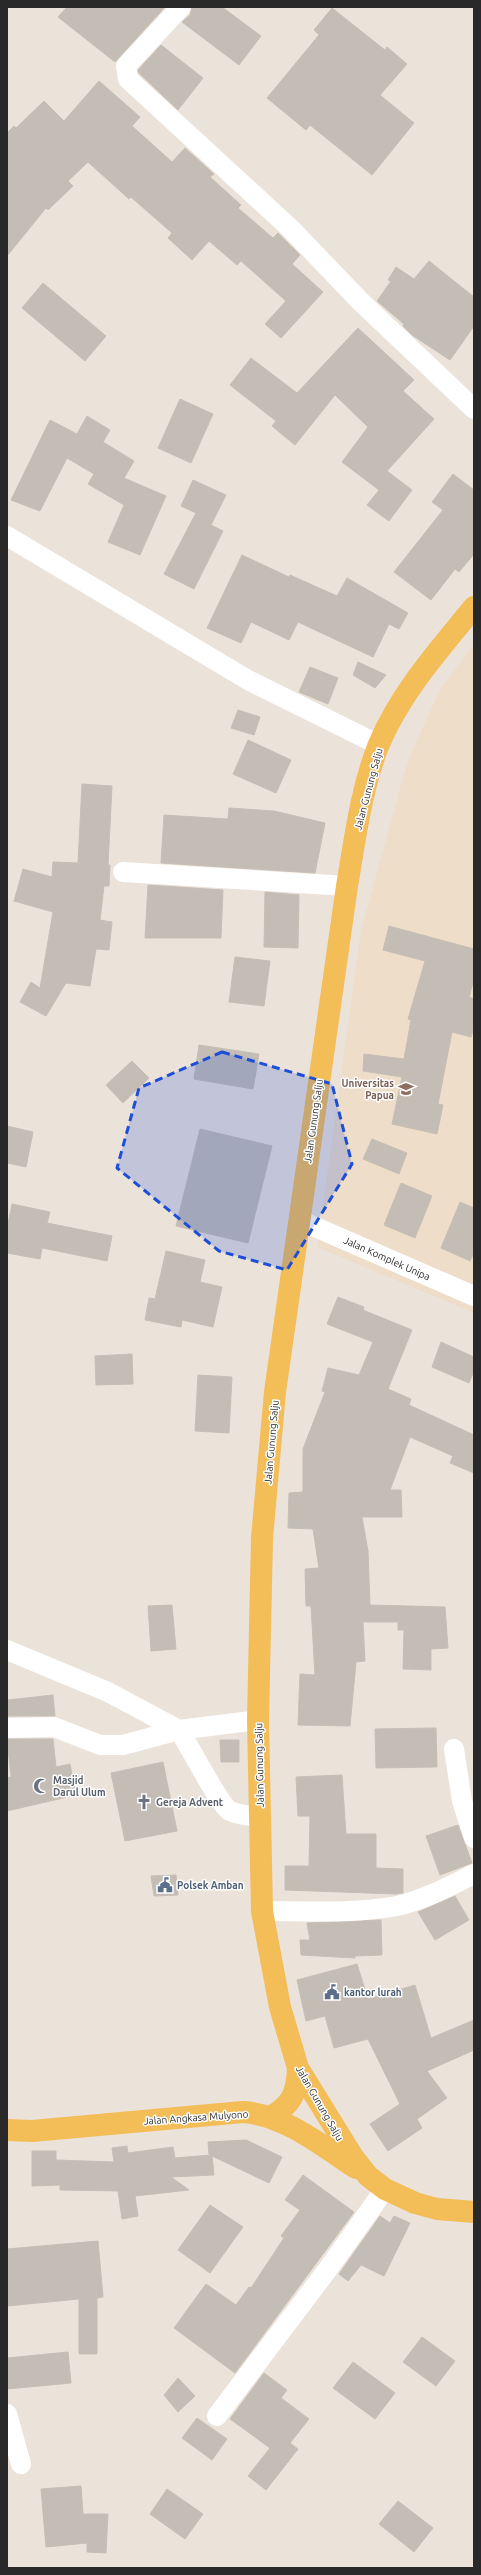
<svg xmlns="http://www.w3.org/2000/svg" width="481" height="2575" font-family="Ubuntu,sans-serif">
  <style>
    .education { fill: #eeddc8 }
    .building { fill: #c4bdb6; stroke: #c7beb4 }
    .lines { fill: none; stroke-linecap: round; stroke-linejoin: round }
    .minor { stroke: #fff; stroke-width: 20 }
    .major { stroke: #f3bd57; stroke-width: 22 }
    .marked { fill: #1d4ed8; fill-opacity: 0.2; stroke: #1d4ed8; stroke-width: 3; stroke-dasharray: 8 5; stroke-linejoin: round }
    .labels { text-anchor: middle; stroke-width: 3; stroke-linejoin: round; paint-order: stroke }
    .street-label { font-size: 10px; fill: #292929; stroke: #fff }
    .education-label { font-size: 10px; font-weight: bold; fill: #785e54; stroke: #fff; text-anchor: end }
    .worship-label { font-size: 10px; font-weight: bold; fill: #5b616d; stroke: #fff; text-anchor: start }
    .service-label { font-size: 10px; font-weight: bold; fill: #4e5e75; stroke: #fff; text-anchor: start }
  </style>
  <rect width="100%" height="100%" fill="#ebe2da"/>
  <path class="education" d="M474,644v669l-157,-66 44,-316 47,-171 32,-70z"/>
  <path class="building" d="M67,7h98l-50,55 -57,-45z
    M192,7h30l39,29 -22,29 -57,-43 8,-7z
    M332,8l53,42 2,-3 20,17 -27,31 34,28 -42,52 -62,-50 -4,5 -39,-32 52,-63 -5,-5z
    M161,45l42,33 -25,32 -39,-37 -1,-3z
    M99,81l41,36 -8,9 40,36 13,-14 29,26 -4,3 31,28 -3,3 35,30 5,-5 22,22 -8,9 31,28 -42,46 -16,-14 21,-23 -45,-40 -4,4 -28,-24 -17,19 -24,-22 4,-5 -41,-36 -2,2 -41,-37 -20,19 5,5 -25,24 -2,-2 -39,48v-123l7,-7 2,2 28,-27 20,20z
    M429,261l45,36v29l-24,34 -38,-25 -9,-9 1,-2 -27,-23 14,-20 -3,-1 8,-13 18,12z
    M43,283l63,53 -21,25 -63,-53z
    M358,328l56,52 -11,11 31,28 -47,52 25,19 -23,31 -22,-16 12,-15 -37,-28 26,-35 -33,-32 -40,50 -23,-19 4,-5 -46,-36 21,-27 46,35z
    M180,399l33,15 -22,49 -33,-15z
    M87,416l23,14 -7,12 31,19 -10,17 42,18 -26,59 -32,-13 16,-37 -36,-21 6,-10 -27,-16 -27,53 -29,-11 39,-80 27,14z
    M453,474l21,16v64l-15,18 -4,-3 -24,31 -37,-28 49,-62 -11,-8z
    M193,480l33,15 -15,30 12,6 -29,58 -30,-15 32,-61 -15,-7z
    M242,555l47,22 1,-2 47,21 10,-18 61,35 -9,16 -10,-5 -16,33 -75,-35 -9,18 -38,-18 -10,21 -34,-15z
    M358,662l28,13 -11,13 -22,-13z
    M310,667l28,11 -10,26 -29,-12z
    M238,710l22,7 -6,18 -23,-7z
    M248,740l43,20 -15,33 -43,-19z
    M82,784l30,2 -4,79h2l-1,21h-5l-4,34 12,2 -3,28 -13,-1 -6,37 -24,-3 -20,33 -26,-14 11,-20 9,6 13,-76 -39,-11 9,-32 29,8 1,-15 25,1z
    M229,808l45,3 51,12 -10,50 -154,-10 3,-48 64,4z
    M148,885l75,5 -2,48h-76z
    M265,892l34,3 -1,53 -34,-1z
    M389,926l85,23v30l-5,18 5,2v27l-3,11 -19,-5 -14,72 5,1 -6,29 -45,-10 10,-47 -39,-6 1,-17 40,5 7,-39 -3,-1 17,-58 -42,-11z
    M235,957l35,4 -6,45 -35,-4z
    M199,1045l60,9 -6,35 -59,-10z
    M132,1061l17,17 -26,25 -17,-18z
    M7,1126l26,6 -7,35 -19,-4z
    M200,1129l72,17 -24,97 -72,-17z
    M372,1139l35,14 -8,21 -36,-15z
    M401,1183l31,13 -17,42 -31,-13z
    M460,1202l14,6v44l-4,9 -29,-13z
    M12,1204l38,8 -3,11 65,13 -5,25 -65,-13 -2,11 -33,-6v-24z
    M166,1251l39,9 -5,22 22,5 -9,40 -31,-7 -1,7 -36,-7 4,-22 6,1z
    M338,1297l26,10 -1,3 49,20 -24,59 23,10 -2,6 65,30v38l-24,-10 3,-7 -43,-19 -20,53h11l1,27h-40l6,34 2,54 75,2 3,41 -17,1v21l-28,-1 1,-39h-6v-8h-35l2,39 -9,1 -6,64 -52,-1 2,-51 15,1 -4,-69h-5l-1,-37 14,-1 -6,-39 -25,-1 1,-35 14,-1v-43l22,-57 -3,-1 6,-23 31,7 14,-33 -46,-18z
    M441,1342l33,15v14l-5,12 -37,-16z
    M132,1354l1,30 -37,1 -1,-29z
    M198,1375l34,2 -3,56 -34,-2z
    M172,1605l4,44 -25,2 -3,-45z
    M53,1695l2,21h-48v-16z
    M436,1728l1,39 -61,1 -1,-39z
    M7,1739h46l3,28 14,-3 6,31 -69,16v-33l4,-1z
    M220,1740h19v22h-18z
    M163,1762l14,69 -52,10 -14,-68z
    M342,1775l4,59h30v34l27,1v24l-7,1 -111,-4v-24h24l1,-50h-12l-2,-39z
    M458,1825l14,38 -32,12 -14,-39z
    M176,1875l2,20 -24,1 -3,-20z
    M455,1896l14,24 -34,20 -17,-28z
    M381,1920l1,35 -27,1v2l-54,-3 -1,-15h10l-3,-17z
    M357,1964l11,35 47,-14 16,53 43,-18v30l-47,21 20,27 -30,21 5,9 -34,23 -18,-27 30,-20 -32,-65 -34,9 -9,-32 -19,5 -9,-41z
    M246,2140l36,17 -13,26 -57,-27 2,19 -43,2 18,13 -54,6 3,20 -16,3 -4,-28 -58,-1v-5l-28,1v-35h24v9l58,2 -2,-14 15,-2 1,7 45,-6 2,11 36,-3 -2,-1 -1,-12z
    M303,2175l51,37 -119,161 -61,-45 32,-44 30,21 13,-18 2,1 33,-50 -3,-2 19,-26 -15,-10z
    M210,2205l33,22 -33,46 -32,-23z
    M380,2216l10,7 4,-7 16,7 -26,53 -23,-11 -13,16 -9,-7z
    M98,2241l5,56 -6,1v56h-18v-55l-72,7v-57z
    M422,2337l33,24 -19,25 -33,-24z
    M68,2352l3,31 -64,6v-31z
    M353,2362l42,31 -20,26 -42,-31z
    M264,2373l23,17 -6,8 28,21 -19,24 8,6 -32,41 -18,-14 22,-28 -40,-29z
    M178,2378l17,18 -17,16 -14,-17z
    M197,2418l30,21 -15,21 -30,-22z
    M81,2486l2,28h25l-2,39 -19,-1v-9l-41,4 -5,-58z
    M167,2489l36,25 -18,25 -35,-25z
    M398,2501l35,27 -19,24 -35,-28z"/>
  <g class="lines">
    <path class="minor" d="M181,7l-55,59 2,13 163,150 70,73 113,107
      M7,536l241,144 131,65
      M123,872l224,14
      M299,1220l175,76
      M7,1650l101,42 71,38 79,-10
      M7,1728l47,-1 46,18h23l56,-15c10,15 41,76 51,81 8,4 21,5 30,6
      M454,1749l8,52 12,37
      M262,1911c44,0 92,3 135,-5 27,-6 53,-20 77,-32
      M7,2414l14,50
      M217,2416l111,-147 57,-80"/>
    <path class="major" d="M474,607c-35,43 -73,85 -95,137 -18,45 -24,95 -32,142l-72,506 -13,146 -4,182 4,191 18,96 18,61 55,89 15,19 17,13 30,14 22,6 37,3
      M270,2117c22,-12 27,-24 28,-49
      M7,2130l25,1 211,-19c42,3 79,34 113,56"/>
  </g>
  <path class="marked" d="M222,1052l110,32 20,80 -65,106 -68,-19 -102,-83 22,-80z"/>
  <defs>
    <g id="university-bare" transform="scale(1.2)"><path d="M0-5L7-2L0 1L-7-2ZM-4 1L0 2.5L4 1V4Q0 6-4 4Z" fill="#8d6e63" stroke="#fff" stroke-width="2.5" paint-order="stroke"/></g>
    <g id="mosque-bare" transform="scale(1.2)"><path d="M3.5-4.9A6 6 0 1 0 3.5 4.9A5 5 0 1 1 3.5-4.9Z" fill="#6b7280" stroke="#fff" stroke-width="2.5" paint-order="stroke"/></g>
    <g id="church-bare" transform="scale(1.2)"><path d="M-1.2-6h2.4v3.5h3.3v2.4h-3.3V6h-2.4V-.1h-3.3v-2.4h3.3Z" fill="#6b7280" stroke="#fff" stroke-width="2.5" paint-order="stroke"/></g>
    <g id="civic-bare" transform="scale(1.2)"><path d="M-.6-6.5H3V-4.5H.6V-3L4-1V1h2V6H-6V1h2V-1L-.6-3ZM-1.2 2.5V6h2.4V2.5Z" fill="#5c6f8a" stroke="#fff" stroke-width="2.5" paint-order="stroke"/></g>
  </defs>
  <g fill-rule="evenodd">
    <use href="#university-bare" x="406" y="1089"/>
    <use href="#mosque-bare" x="41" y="1786"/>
    <use href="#church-bare" x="144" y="1802"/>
    <use href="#civic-bare" x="165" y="1885"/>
    <use href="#civic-bare" x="332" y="1992"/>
  </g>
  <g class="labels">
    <g class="street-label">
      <text transform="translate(368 789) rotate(-75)" y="4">Jalan Gunung Salju</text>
      <text transform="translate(313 1121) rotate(-82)" y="4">Jalan Gunung Salju</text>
      <text transform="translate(387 1258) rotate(24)" y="4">Jalan Komplek Unipa</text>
      <text transform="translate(271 1442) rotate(-85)" y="4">Jalan Gunung Salju</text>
      <text transform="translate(259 1765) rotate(-91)" y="4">Jalan Gunung Salju</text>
      <text transform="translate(320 2103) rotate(60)" y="4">Jalan Gunung Salju</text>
      <text transform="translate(196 2117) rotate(-4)" y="4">Jalan Angkasa Mulyono</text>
    </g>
    <g class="education-label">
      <text x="394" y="1087">Universitas<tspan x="394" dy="12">Papua</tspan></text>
    </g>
    <g class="worship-label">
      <text x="53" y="1784">Masjid<tspan x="53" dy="12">Darul Ulum</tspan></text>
      <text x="156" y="1806">Gereja Advent</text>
    </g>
    <g class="service-label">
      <text x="177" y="1889">Polsek Amban</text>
      <text x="344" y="1996">kantor lurah</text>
    </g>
  </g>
  <rect width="481" height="2575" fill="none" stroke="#292929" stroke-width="16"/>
</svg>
